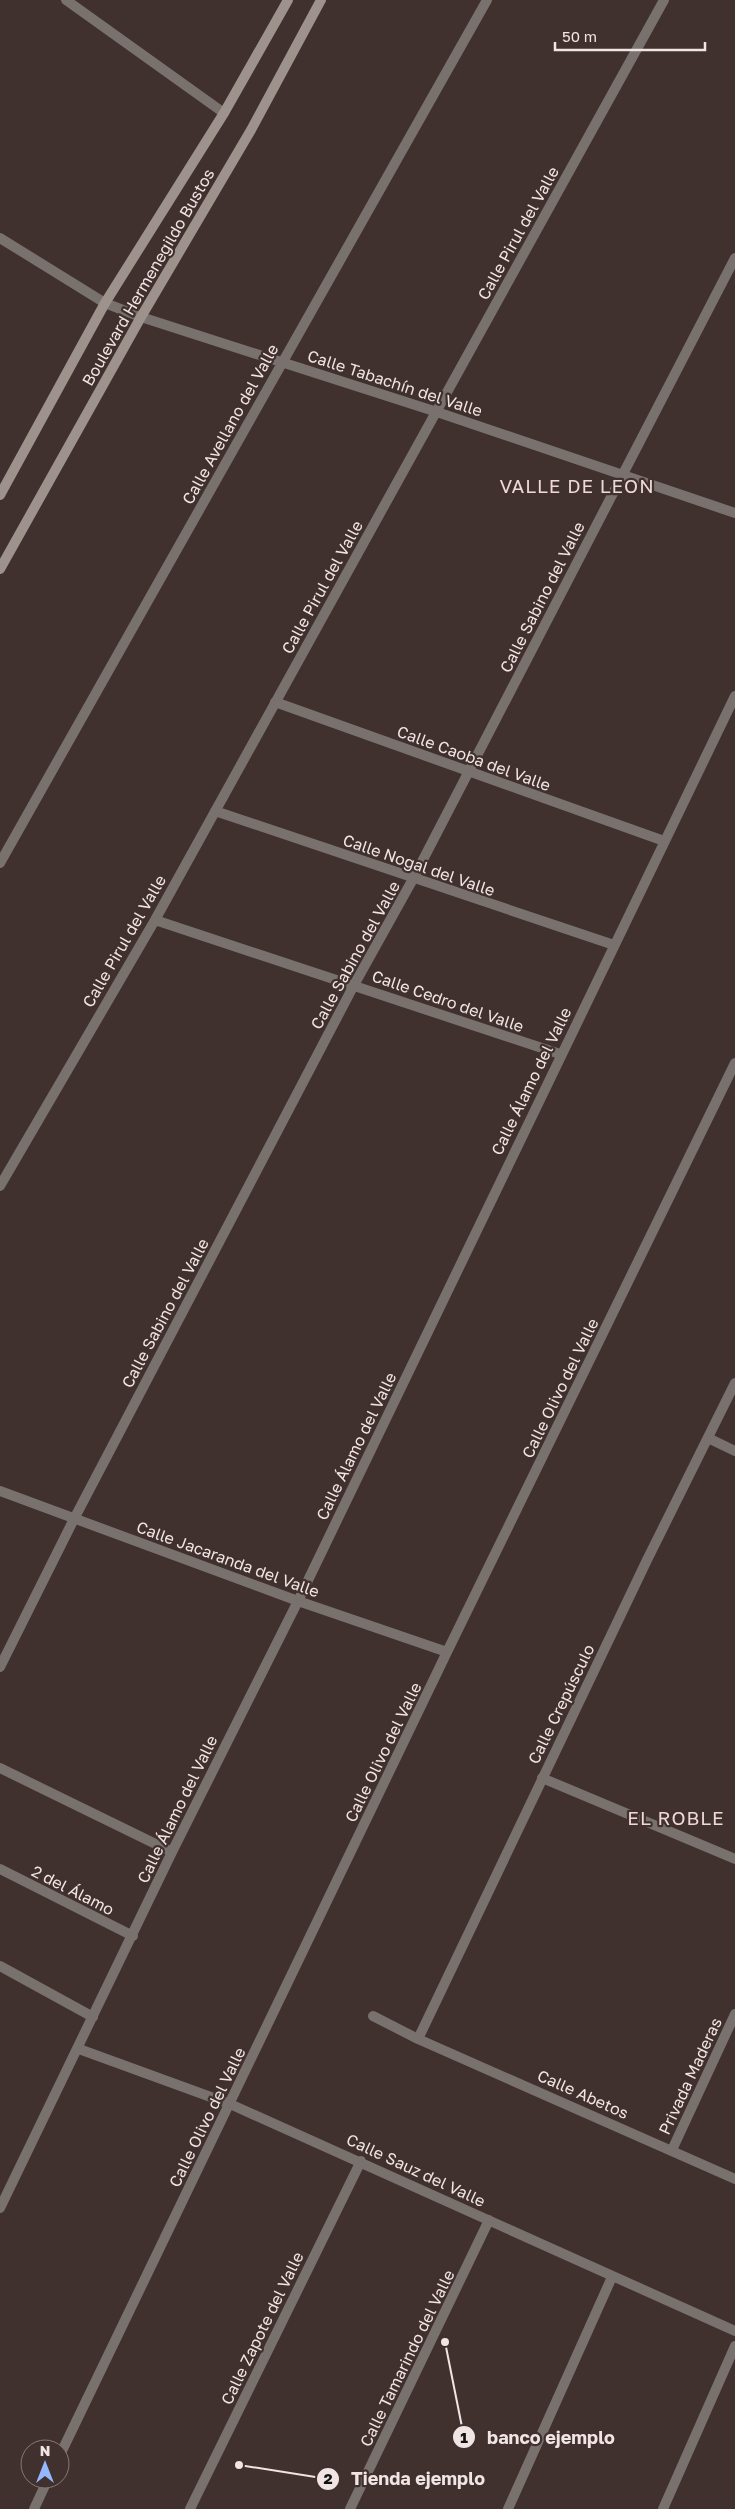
<svg xmlns="http://www.w3.org/2000/svg" width="735" height="2509" font-family="'Golos Text',sans-serif">
  <style>
    .lines { fill: none; stroke-linecap: round; stroke-linejoin: round }
    .lane { stroke: #78716d; stroke-width: 10 }
    .street { stroke: #78716d; stroke-width: 10 }
    .secondary { stroke: #9e928c; stroke-width: 10 }
    .labels { text-anchor: middle; stroke-width: 4.5; stroke-linejoin: round; paint-order: stroke }
    .street-label { font-size: 16px; fill: #f0e5e4; stroke: #40302e }
    .quarter-label { font-size: 19px; letter-spacing: 1px; fill: #efd9d6; stroke: #40302e }
    .leader { fill: none; stroke: #f0e5e4; stroke-width: 2 }
    .callout-dot { fill: #f0e5e4; stroke: #40302e; stroke-width: 2 }
    .mark-label { font-size: 15px; text-anchor: middle; font-weight: bold; fill: #111 }
    .callout-label { font-size: 18px; text-anchor: middle; font-weight: bold; fill: #f0e5e4; stroke: #40302e; stroke-width: 4.5; stroke-linejoin: round; paint-order: stroke }
  </style>
  <rect width="100%" height="100%" fill="#40302e"/>
  <g class="lines">
    <path class="lane" d="M66,0l158,113
      M0,238l105,65"/>
    <path class="street" d="M105,303l36,14 296,95 298,101
      M275,702l389,139
      M215,811l399,134
      M0,863l487,-863
      M155,920l405,134
      M0,1186l155,-266 509,-920
      M708,1438l27,13
      M0,1491l298,110 149,51
      M0,1667l74,-148 280,-534 59,-106 322,-621
      M0,1768l172,84
      M542,1778l193,81
      M0,1869l133,67
      M0,1966l93,51
      M373,2016l45,23 317,140
      M418,2039l229,-479 88,-177
      M79,2049l151,55 505,227
      M672,2150l63,-136
      M0,2208l172,-356 126,-251 437,-905
      M60,2455l387,-803 288,-589
      M34,2509l14,-30
      M190,2509l171,-348
      M350,2509l139,-289
      M508,2509l104,-232
      M663,2509l72,-163"/>
    <path class="secondary" d="M0,495l105,-192 119,-190 64,-113
      M0,569l141,-252 110,-187 70,-130"/>
  </g>
  <g class="labels">
    <g class="street-label">
      <text transform="translate(518 233) rotate(-61)" y="6">Calle Pirul del Valle</text>
      <text transform="translate(148 277) rotate(-60)" y="6">Boulevard Hermenegildo Bustos</text>
      <text transform="translate(395 383) rotate(18)" y="6">Calle Tabachín del Valle</text>
      <text transform="translate(230 424) rotate(-61)" y="6">Calle Avellano del Valle</text>
      <text transform="translate(322 587) rotate(-61)" y="6">Calle Pirul del Valle</text>
      <text transform="translate(542 597) rotate(-63)" y="6">Calle Sabino del Valle</text>
      <text transform="translate(474 758) rotate(20)" y="6">Calle Caoba del Valle</text>
      <text transform="translate(419 865) rotate(19)" y="6">Calle Nogal del Valle</text>
      <text transform="translate(124 941) rotate(-60)" y="6">Calle Pirul del Valle</text>
      <text transform="translate(355 955) rotate(-61)" y="6">Calle Sabino del Valle</text>
      <text transform="translate(448 1001) rotate(19)" y="6">Calle Cedro del Valle</text>
      <text transform="translate(531 1081) rotate(-64)" y="6">Calle Álamo del Valle</text>
      <text transform="translate(165 1313) rotate(-62)" y="6">Calle Sabino del Valle</text>
      <text transform="translate(560 1388) rotate(-64)" y="6">Calle Olivo del Valle</text>
      <text transform="translate(356 1446) rotate(-64)" y="6">Calle Álamo del Valle</text>
      <text transform="translate(228 1559) rotate(20)" y="6">Calle Jacaranda del Valle</text>
      <text transform="translate(561 1704) rotate(-64)" y="6">Calle Crepúsculo</text>
      <text transform="translate(383 1752) rotate(-64)" y="6">Calle Olivo del Valle</text>
      <text transform="translate(177 1809) rotate(-64)" y="6">Calle Álamo del Valle</text>
      <text transform="translate(73 1890) rotate(27)" y="6">2 del Álamo</text>
      <text transform="translate(690 2076) rotate(-65)" y="6">Privada Maderas</text>
      <text transform="translate(583 2094) rotate(24)" y="6">Calle Abetos</text>
      <text transform="translate(207 2117) rotate(-64)" y="6">Calle Olivo del Valle</text>
      <text transform="translate(416 2170) rotate(25)" y="6">Calle Sauz del Valle</text>
      <text transform="translate(262 2328) rotate(-64)" y="6">Calle Zapote del Valle</text>
      <text transform="translate(407 2358) rotate(-64)" y="6">Calle Tamarindo del Valle</text>
    </g>
    <g class="quarter-label">
      <text x="577" y="493">VALLE DE LEON</text>
      <text x="676" y="1825">EL ROBLE</text>
    </g>
  </g>
  <path class="leader" d="M445 2342L464 2437M239 2465L328 2479"/>
  <g class="callout-dot">
    <circle cx="445" cy="2342" r="5"/>
    <circle cx="239" cy="2465" r="5"/>
    <circle cx="464" cy="2437" r="12"/>
    <circle cx="328" cy="2479" r="12"/>
  </g>
  <g class="mark-label">
    <text x="464" y="2443">1</text>
    <text x="328" y="2484">2</text>
  </g>
  <g class="callout-label">
    <text x="551" y="2444">banco ejemplo</text>
    <text x="418" y="2485">Tienda ejemplo</text>
  </g>
  <g transform="translate(45 2464)"><circle r="24" fill="#40302e" stroke="#867877"/>
  <path d="M0-4L9 19L0 12L-9 19Z" fill="#94b7fd"/>
  <text y="-8" font-size="14" font-weight="bold" text-anchor="middle" fill="#f0e5e4">N</text>
  </g>
  <path d="M555 42v8h150v-8" fill="none" stroke="#f0e5e4" stroke-width="2.5"/>
  <text x="562" y="42" font-size="15" fill="#f0e5e4" stroke="#40302e" stroke-width="4" paint-order="stroke">50 m</text>
</svg>
